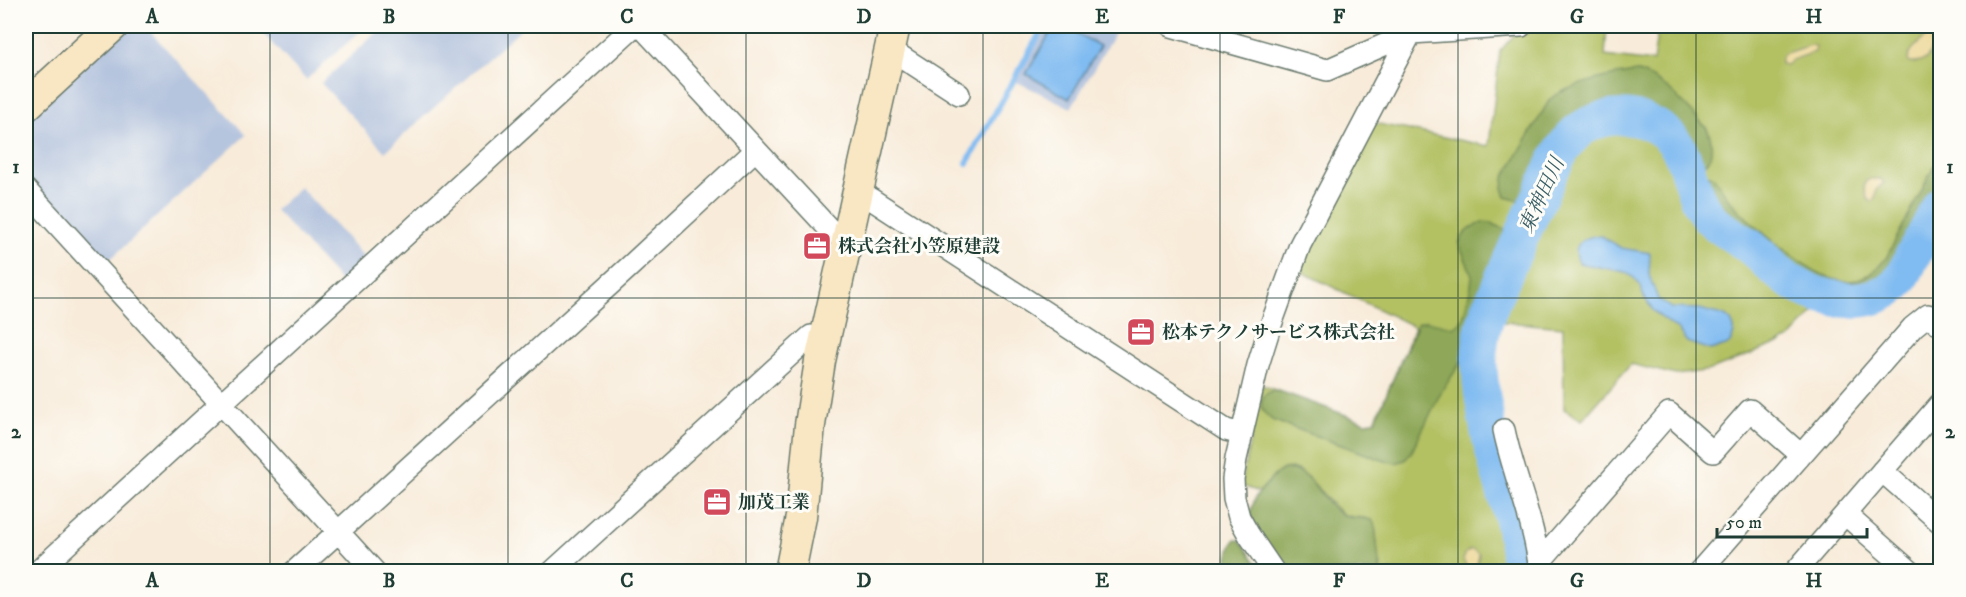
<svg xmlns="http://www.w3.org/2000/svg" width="1966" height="597" font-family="'IM FELL DW Pica','Noto Serif JP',serif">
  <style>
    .industrial { fill: #b6c5de }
    .green { fill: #b3c163; stroke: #697f4c; stroke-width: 1.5 }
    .forest { fill: #8ea759; stroke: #567246; stroke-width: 1.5 }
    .sand { fill: #eeda9e; stroke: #868c69; stroke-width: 1.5 }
    .water { fill: #80bbf1; stroke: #507c92; stroke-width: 1.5 }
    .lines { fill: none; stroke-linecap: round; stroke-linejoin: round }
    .stream { stroke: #80bbf1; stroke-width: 6 }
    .river { stroke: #80bbf1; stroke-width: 36 }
    .street-casing { stroke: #6b7a6e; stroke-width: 24 }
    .secondary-casing { stroke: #6b7a6e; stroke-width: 33 }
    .street { stroke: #fff; stroke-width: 21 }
    .secondary { stroke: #f9e7c3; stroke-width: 30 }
    .grid { fill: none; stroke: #1f3d34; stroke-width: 1.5; stroke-opacity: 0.55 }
    .labels { text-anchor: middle; stroke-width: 6; stroke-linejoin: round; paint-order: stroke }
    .poi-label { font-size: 18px; font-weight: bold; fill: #1f3d34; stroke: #fdfcf7; text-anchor: start }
    .water-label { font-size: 20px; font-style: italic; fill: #375c63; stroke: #fdfcf7 }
    .neatline { fill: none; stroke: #1f3d34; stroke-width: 2 }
    .grid-label { font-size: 20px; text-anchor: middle; font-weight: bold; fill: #1f3d34 }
  </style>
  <rect width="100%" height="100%" fill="#fdfcf7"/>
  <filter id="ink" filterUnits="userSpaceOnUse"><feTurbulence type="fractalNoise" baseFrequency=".0167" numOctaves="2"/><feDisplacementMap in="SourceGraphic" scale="12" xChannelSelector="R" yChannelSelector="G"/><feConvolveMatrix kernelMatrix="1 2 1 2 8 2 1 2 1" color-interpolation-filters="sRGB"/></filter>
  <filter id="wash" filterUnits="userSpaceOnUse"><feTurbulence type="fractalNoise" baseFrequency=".008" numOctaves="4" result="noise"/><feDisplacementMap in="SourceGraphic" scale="24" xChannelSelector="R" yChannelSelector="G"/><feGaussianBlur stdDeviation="1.35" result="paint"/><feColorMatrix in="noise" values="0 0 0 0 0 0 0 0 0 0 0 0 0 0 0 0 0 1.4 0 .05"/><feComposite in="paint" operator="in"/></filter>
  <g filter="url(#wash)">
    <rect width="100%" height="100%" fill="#f8ebd9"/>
    <path class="industrial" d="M129,26h16l101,109 -141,129 -79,-87v-57z
      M256,26h110l-60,54z
      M384,26h140l-139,126 -64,-69z
      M1048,26h71l-48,82 -56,-27z
      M300,187l66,72 -25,23 -66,-72z"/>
    <path class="green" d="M1566,26h41l-2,30 48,6 5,-36h282v160l-49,91c-4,3 -9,8 -14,10 -26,10 -62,1 -83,-14 -14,-10 -25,-23 -38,-33 -13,-11 -30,-18 -41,-30 -17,-19 -17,-49 -31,-70 -24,-37 -81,-42 -113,-14 -13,11 -21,26 -29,41 -14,32 -28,64 -42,96 -11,24 -24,49 -28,76 -4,31 2,65 8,95 9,47 30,89 30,137h-130l1,-6 -16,-47c-8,-1 -16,0 -23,-5 -17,-10 -36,-51 -58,-44 -10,4 -18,16 -25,23l-17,-6v-7l20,-94 103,37 10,-1 40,-94 -115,-56 8,-22 66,-126 115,23 11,-95 15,-17z
      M1619,125c72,10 48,54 82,97 10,12 28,21 41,30 8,6 15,15 23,21 17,15 35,23 55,33l-31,33 -78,31 -35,5 -45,-11 -49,56 -18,-11 -1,-82 -68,-6 74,-166c16,-18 26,-25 50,-30z"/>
    <path class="forest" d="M1638,72c28,8 48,35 68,55 6,10 9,30 -2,37l-10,-4c-3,-6 -6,-14 -10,-20 -18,-28 -60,-40 -90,-28 -15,6 -30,19 -39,32 -11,14 -15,41 -28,52 -7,6 -13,4 -21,1l-3,-9 1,-10 46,-79c20,-15 64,-25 88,-27z
      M1940,155c1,10 3,23 0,32 -4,14 -19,35 -26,48 -7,13 -13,29 -22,40 -22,28 -72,15 -97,-1 -14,-10 -25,-22 -38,-33 -24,-21 -45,-24 -56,-58l4,-8h5l5,3c6,11 13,22 22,30 21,22 77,71 106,73 19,2 32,-9 43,-23z
      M1483,222l8,1 16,7 2,7 -1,8 -27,60 -14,48 -27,41 -28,57 -7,9 -9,3 -11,-2 -113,-41c-10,-8 -13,-12 -9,-24l8,-5 11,1 83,30 10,-1 43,-98 8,-2 27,6 6,-3 4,-6 8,-32 1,-11 -13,-31c3,-11 13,-17 24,-22z
      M1284,469c30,-1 36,34 59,46 9,4 19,2 29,5l3,5 5,46h-95l-29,-41 -6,-17 6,-17 20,-22z
      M1235,540h5l23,32h-39l8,-28z"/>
    <path class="sand" d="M1934,26h6v14h-6l-2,3c-1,14 -7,21 -22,20l-2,-2c1,-11 6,-13 13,-20 6,-5 5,-9 13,-15z
      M1810,45l6,1 -1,6 -23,8 -6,5 -6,-1 1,-7 2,-3z
      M1869,179h12l3,4 -7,6 -2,9 -3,4 -5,-3c-1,-8 -7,-15 2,-20z
      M1469,550h4l6,4 -3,17h-7l-6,-11 3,-7z"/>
    <path class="water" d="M1054,26h10l36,20 -31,53 -43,-25z
      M1600,235l21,13 29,5 -1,22 9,24 13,9 29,1 25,7 6,5 3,7v5l-4,10 -4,3 -16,4 -23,-8 -8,-11 -26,-20 -10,-16 -2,-9 -7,-8 -9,-6 -46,-9c-9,-20 5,-26 21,-28z"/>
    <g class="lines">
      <path class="stream" d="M967,163l77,-137"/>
      <path class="river" d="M1519,572c0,-48 -19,-88 -29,-133 -6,-32 -14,-68 -9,-100 4,-26 17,-49 27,-73 14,-32 29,-63 43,-95 7,-14 13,-27 25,-38 29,-25 79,-20 101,13 14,22 14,49 31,70 10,12 28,20 40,29 15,11 26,26 42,36 30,19 77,29 106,4 7,-7 12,-19 16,-28 10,-17 19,-34 28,-52"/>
    </g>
  </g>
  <g filter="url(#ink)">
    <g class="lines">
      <g class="street-casing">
        <path id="street" d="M641,26l192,207 14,4
          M1171,26l156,44 84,-37 110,-7
          M889,53l10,2 60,39
          M26,190l349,382
          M856,196l15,3 355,231 16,4
          M1504,430c10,48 31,92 36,142
          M1882,471l58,51
          M1845,514l66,58
          M1538,558l6,-1 125,-144 44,39 37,-42 51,45
          M37,572l597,-546
          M294,572l333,-303 128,-119
          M552,572l259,-236 13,3
          M1274,572l-25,-37 -10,-18 -5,-19 -1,-19 3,-20 22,-94 10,-32 32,-88 111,-212 1,-7
          M1699,572l214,-245 15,-12 12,10
          M1795,572l145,-168"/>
      </g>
      <g class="secondary-casing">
        <path id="secondary" d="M26,106l87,-80
          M790,572l11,-55 9,-92 10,-64 75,-335"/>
      </g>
      <use href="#street" class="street"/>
      <use href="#secondary" class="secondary"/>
    </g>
  </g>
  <path class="grid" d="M270,26v546M508,26v546M746,26v546M983,26v546M1220,26v546M1458,26v546M1696,26v546M26,298h1914"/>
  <defs>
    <g id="office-square" transform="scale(1.5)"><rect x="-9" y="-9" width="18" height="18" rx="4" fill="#d1495b" stroke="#fdfcf7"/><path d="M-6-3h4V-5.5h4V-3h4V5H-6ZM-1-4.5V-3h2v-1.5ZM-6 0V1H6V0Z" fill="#fff"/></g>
  </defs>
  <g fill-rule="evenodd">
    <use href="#office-square" x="817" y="246"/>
    <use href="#office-square" x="1141" y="332"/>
    <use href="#office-square" x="717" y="502"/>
  </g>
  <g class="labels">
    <g class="poi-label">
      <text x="838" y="252">株式会社小笠原建設</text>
      <text x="1162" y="338">松本テクノサービス株式会社</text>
      <text x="738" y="508">加茂工業</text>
    </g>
    <g class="water-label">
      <text transform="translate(1541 195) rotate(-65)" y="7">東神田川</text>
    </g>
  </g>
  <rect width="1966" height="597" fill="none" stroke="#fdfcf7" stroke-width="66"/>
  <path d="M1717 528v9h150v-9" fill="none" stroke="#1f3d34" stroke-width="3"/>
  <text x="1726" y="528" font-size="18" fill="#1f3d34" stroke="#fdfcf7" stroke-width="4.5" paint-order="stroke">50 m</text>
  <rect x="33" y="33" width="1900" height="531" class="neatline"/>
  <g class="grid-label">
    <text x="152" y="23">A</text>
    <text x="389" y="23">B</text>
    <text x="627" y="23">C</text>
    <text x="864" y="23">D</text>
    <text x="1102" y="23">E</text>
    <text x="1339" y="23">F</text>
    <text x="1577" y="23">G</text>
    <text x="1814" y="23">H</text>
    <text x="16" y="173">1</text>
    <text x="1950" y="173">1</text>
    <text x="16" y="438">2</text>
    <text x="1950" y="438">2</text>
    <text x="152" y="587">A</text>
    <text x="389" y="587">B</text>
    <text x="627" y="587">C</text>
    <text x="864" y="587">D</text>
    <text x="1102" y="587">E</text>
    <text x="1339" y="587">F</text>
    <text x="1577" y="587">G</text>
    <text x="1814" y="587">H</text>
  </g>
</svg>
